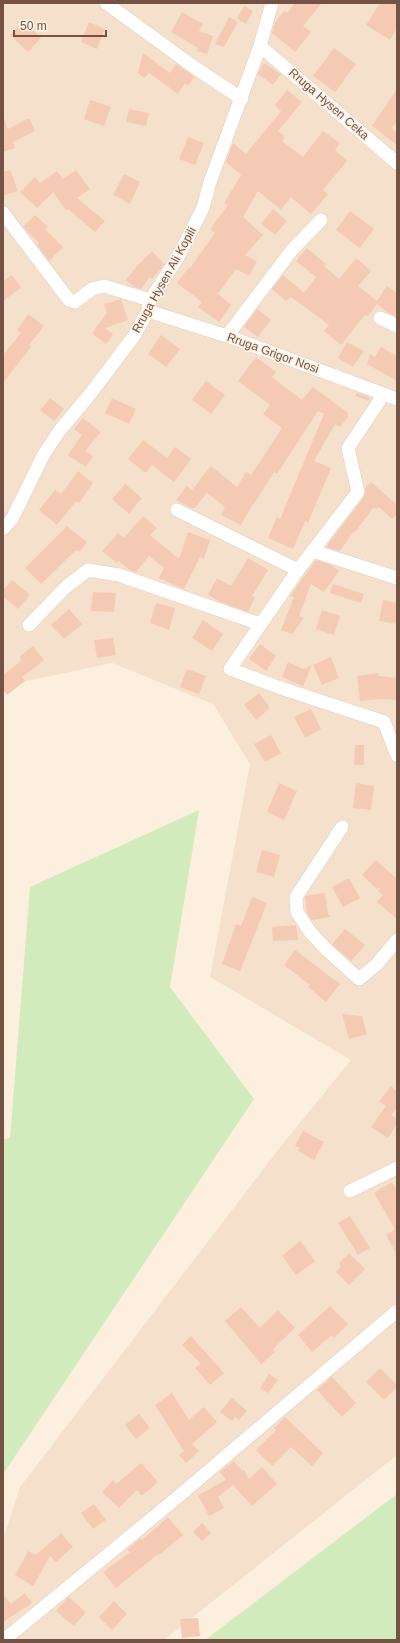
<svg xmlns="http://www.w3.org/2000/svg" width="400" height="1643" font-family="Arial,sans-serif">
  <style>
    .residential { fill: #f5e0cc }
    .green { fill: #d2ebbc }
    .building { fill: #f4cab4 }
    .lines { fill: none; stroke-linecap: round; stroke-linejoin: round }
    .minor-casing { stroke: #e3ccbd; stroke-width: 14 }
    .minor { stroke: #fff; stroke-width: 13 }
    .labels { text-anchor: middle; stroke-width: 3.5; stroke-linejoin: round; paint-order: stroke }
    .street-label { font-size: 12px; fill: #745345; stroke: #fff3e5 }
  </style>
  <rect width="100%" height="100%" fill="#fdefde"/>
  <path class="residential" d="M3,3h394v1452l-233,185h-161v-101l17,-52 261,-341 70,-86 -141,-83 40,-213 -37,-60 -101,-41 -109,23z"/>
  <path class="green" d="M199,810l-29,177 84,112 -251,375v-335l7,-1 20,-251z
    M397,1494v146h-192z"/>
  <path class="building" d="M295,3h27l-19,23 8,6 -16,20 -23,-19 3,-10 9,-12 3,2z
    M380,3h13l4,2v23l-7,12 -24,-15z
    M244,6l9,5 -7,13 -9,-5z
    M182,12l21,12 -4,7 14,5 -6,18 -10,-3 1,-3 -27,-16z
    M229,17l9,5 -14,25 -9,-3z
    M24,21l17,17 -13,14 -18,-17z
    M89,22l16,7 -8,20 -16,-7z
    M334,48l22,16 -21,28 -22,-16z
    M143,53l27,20 6,-9 18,13 -6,9 -3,-3 -7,11 -29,-21 -5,5 -6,-5z
    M264,63l17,11 -8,11 -15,-11z
    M397,89v32l-5,7 5,5v12l-25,-19z
    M287,90l15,12 -24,29 7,6 -3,4 21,16 20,-26 17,12 -5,7 12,11 -24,29 5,4 -17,20 -20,-17 -10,13 -23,-19 -15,26 20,18 -18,20 12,6 -8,15 -13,-7 -18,25 13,11 -12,17 -21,-15 4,-5 -25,-19 12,-16 1,1 25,-35 -5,-4 18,-24 -4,-2 17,-28 -15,-13 7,-19 13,11 35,-43 -6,-6z
    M90,100l21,7 -7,19 -20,-7z
    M129,109l20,4 -3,13 -20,-4z
    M3,118h1l4,11 21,-11 6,13 -22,11 2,6 -12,4z
    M188,137l16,6 -9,22 -16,-6z
    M10,170l8,21 -15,5v-24z
    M76,170l14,19 -13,9 28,23 -10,11 -27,-23 -2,1 -13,-18 -16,16 -17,-16 15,-15 5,6 17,-12 6,8z
    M124,174l16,8 -10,22 -17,-9z
    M273,209l14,12 -12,14 -14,-11z
    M350,211l24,18 -14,19 -24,-18z
    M35,215l13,12 -3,2 18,18 -14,14 -12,-16 2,-2 -16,-16z
    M307,248l19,16 -2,2 15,13 17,-21 15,13 -13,15 19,15 10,-15 10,7v24l-8,-4 -12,-9 -9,12 -3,-1 -24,30 -17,-14 5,-6 -38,-28 -5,4 -14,-12 11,-14 21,18 12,-16 -20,-16z
    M152,251l12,13 -4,6 -8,9 -2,-2 -9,12 -7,-2 -8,-7 11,-14z
    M12,275l9,13 -18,13v-20z
    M121,299l7,21 -23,8 8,6 -7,10 -14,-11 15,-20 -3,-9z
    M257,309l14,11 -13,17 -14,-10z
    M28,314l16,12 -15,19 2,2 -28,36v-28l18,-22 -4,-3z
    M161,335l19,14 -14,18 -18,-13z
    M347,342l17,9 -11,16 -15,-9z
    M381,347l16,9v25l-30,-17 3,-10 5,3z
    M256,357l20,15 -4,5 30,23 11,-13 35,26v4l-8,10 -5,-3 -21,37 17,7 -23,55 -3,-2 -12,28 -25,-11 9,-21 3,2 44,-105 -6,-3 -41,63 -3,-2 -20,32h-1l-12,21 -20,-10 4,-8 -18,-14 -13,16 -18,-9 11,-14 5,4 19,-24 26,21 9,-15 5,3 31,-47 -19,-14 7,-9 -32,-24z
    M206,381l19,14 -14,19 -19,-14z
    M357,393l13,5 -1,3 -14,-5z
    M50,398l14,11 -10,12 -14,-11z
    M112,398l24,11 -7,15 -24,-11z
    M83,418l18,14 -16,19 8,5 -7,11 -18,-12 14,-20 -8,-6z
    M143,440l24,18 8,-11 16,12 -17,23 -22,-17 -6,8 -18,-14z
    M78,471l15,12 -14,20 -3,-2 -19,24 -18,-15 16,-20 6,4z
    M371,482l26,23v9l-5,5 -13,-12 -3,2 -2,-2 -19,25 -1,-1 -14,20 -14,-4 38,-50 1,-9z
    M125,484l17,14 -13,16 -17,-15z
    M143,516l14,12 -7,7 29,24 9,-27 22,8 -6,19 -4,-2 -16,32 -25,-11 5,-10 -15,-12 -13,16 -5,-1 -12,-10 -2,2 -15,-12 16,-18 6,5z
    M67,526l20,16 -8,10 -3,-2 -35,34 -16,-16z
    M248,558l20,12 -16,26 3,1 -7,15 -27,-10 -13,-7 9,-17 14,8z
    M316,560l15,5 8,6 -15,21 -13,-8 -12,32 5,2 -12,16 -11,-4 13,-33 -4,-1z
    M12,580l18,15 -12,14 -15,-12v-7z
    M333,584l31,10 -3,9 -31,-10z
    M93,592l23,1 -2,19 -23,-1z
    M383,600l14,3v21l-18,-3z
    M156,603l19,5 -6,22 -19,-7z
    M69,609l13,15 -18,15 -13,-14z
    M322,610l18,6 -6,19 -18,-6z
    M203,620l20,14 -11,17 -20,-13z
    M113,638l3,17 -19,3 -3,-18z
    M260,644l16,12 -10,15 -17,-12z
    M33,646l11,14 -22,17 3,4 -18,14 -4,-5v-15l19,-15 -3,-3z
    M331,657l8,21 -17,7 -9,-20z
    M288,662l15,7 9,-4 -9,21 -21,-9z
    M187,669l19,7 -7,18 -19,-7z
    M378,673l1,3 18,2v22l-17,-1 -20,2 -3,-25z
    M259,693l11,15 -14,12 -12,-15z
    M311,709l10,20 -16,9 -11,-21z
    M271,735l10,18 -16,9 -11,-18z
    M355,745h9v20h-10z
    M279,783l18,8 -13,29 -17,-8z
    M356,783l18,3 -3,24 -18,-2z
    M262,850l18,5 -6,22 -18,-5z
    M376,860l21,19v40l-20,-17 6,-7 -5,-4 3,-4 -4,2 -15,-14z
    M349,878l11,20 -17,9 -11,-20z
    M325,893l3,21 3,3 -19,3 -5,-7 -2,-15 1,-2z
    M252,897l15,6 -27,68 -18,-7 14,-40 5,2z
    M296,925l2,15 -25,1 -1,-14z
    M345,929l20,16 -14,16 -19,-17z
    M295,950l45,34 -14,18 -18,-15 2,-2 -26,-20z
    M342,1014l20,2 5,18 -18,5z
    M391,1086l6,5v18l-6,6 6,4v5l-9,14 -17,-11 15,-21 -7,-5z
    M303,1131l21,11 -10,18 -16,-9 2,-3 -5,-2z
    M392,1182l5,9v64l-11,-20 9,-6 -21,-36z
    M350,1216l20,32 -12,7 -20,-32z
    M300,1241l15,20 -19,14 -14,-19z
    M349,1253l16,16 -16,16 -13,-13 5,-6 -2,-3z
    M330,1306l18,18 -14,14 -2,-3 -20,17 -14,-17z
    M241,1307l19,21 18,-18 17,18 -22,21 2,3 -14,12 -36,-43z
    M191,1336l33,37 -14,12 -15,-17 6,-4 -19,-19z
    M380,1368l17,17v2l-13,13 -18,-18z
    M269,1374l9,6 -10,13 -8,-5z
    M332,1377l24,26 -14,14 -25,-27z
    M172,1393l17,27 15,-13 13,15 -25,22 7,7 -13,12 -7,-8 5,-4 -29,-46z
    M232,1398l15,13 -8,9 -4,-3 -3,4 -12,-9z
    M139,1414l11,14 -14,11 -11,-14z
    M285,1417l38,36 -11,13 -21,-19 -19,19 -16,-16 20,-20 -2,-2z
    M234,1461l8,10 2,-1 5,9 13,-12 15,17 -25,22 -19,-21 -15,12 6,11 -15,8 -11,-21 28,-15 -6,-8z
    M141,1463l17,19 -16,14 -5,-6 -18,18 -17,-16 11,-12 3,4z
    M94,1504l12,16 -13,9 -12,-16z
    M168,1517l15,18 -24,20 -1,-1 -42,34 -13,-16 27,-20 -3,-2 14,-12 1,2z
    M202,1523l9,10 -9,8 -9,-9z
    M61,1533l12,14 -17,15 -6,-6 -17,30 -18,-11 13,-24 8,4z
    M25,1593l7,10 -29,19v-28l8,10z
    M68,1597l18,15 -12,14 -18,-15z
    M114,1601l13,13 -15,16 -13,-13z
    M198,1618l2,18 -18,2 -2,-19z"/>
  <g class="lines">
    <g class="minor-casing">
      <path id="minor" d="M106,3l88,64 48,32
        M260,46l137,117
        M3,213l66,87 6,2 17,-13 12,-3 46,14
        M148,311l79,25 170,63
        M380,318l17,8
        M227,336l65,-86 29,-30
        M384,394l-36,54 10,44 -60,78 -68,99 48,18 106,35 13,33
        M177,510l121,60
        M3,529l9,-10 32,-65 16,-24 31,-37 43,-57 14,-25 2,-11 27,-41 26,-51 7,-26 50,-136 12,-43
        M313,551l84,27
        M29,625l38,-39 21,-16 31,5 141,49
        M342,827l-46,70 1,15 13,20 17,18 32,29 18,-15 20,-24
        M350,1191l47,-23
        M4,1640l169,-139 224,-190"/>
    </g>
    <use href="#minor" class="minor"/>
  </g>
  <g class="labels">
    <g class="street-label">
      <text transform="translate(329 104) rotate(41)" y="4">Rruga Hysen Ceka</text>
      <text transform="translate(164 280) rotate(-61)" y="4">Rruga Hysen Ali Kopili</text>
      <text transform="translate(273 353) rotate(20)" y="4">Rruga Grigor Nosi</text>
    </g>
  </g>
  <rect width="400" height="1643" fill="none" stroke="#745345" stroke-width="8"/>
  <path d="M14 30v6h92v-6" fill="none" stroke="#745345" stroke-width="2"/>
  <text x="20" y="30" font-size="12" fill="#745345" stroke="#fff3e5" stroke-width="3" paint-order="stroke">50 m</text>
</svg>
